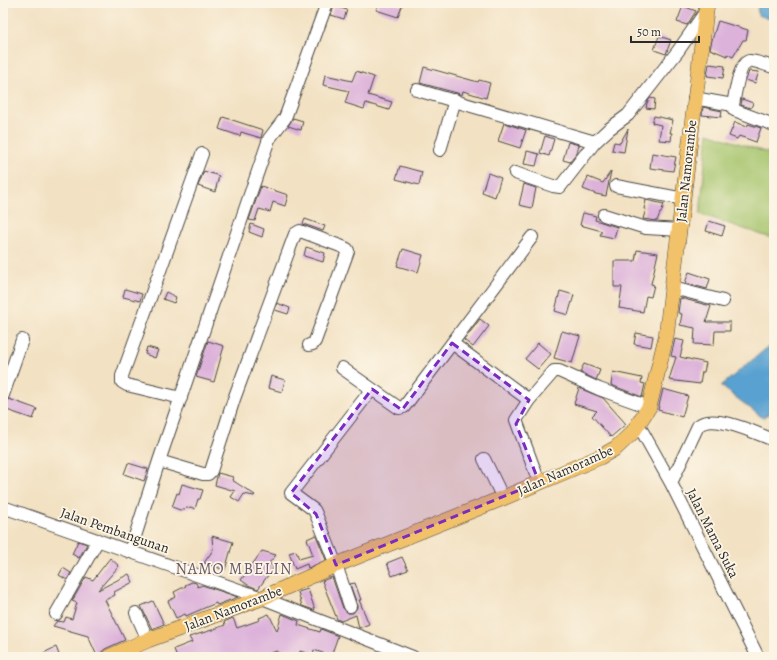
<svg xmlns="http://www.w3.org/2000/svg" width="777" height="660" font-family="Alegreya,serif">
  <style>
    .green { fill: #a5c46c; stroke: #68784c }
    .water { fill: #59a1d0; stroke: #42667e }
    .building { fill: #dcb1da }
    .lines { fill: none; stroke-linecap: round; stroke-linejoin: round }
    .minor-casing { stroke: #494642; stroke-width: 14 }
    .major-casing { stroke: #494642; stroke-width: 16 }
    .minor { stroke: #fff; stroke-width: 12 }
    .major { stroke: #f2c26a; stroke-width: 15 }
    .marked { fill: #7b2cbf; fill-opacity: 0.2; stroke: #7b2cbf; stroke-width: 3; stroke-dasharray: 8 5; stroke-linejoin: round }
    .labels { text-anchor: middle; stroke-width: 3.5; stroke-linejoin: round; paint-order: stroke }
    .street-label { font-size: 14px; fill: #2b2b2b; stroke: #fcf5e5 }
    .quarter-label { font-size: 16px; letter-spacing: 1px; fill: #695a68; stroke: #fcf5e5 }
  </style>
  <rect width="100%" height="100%" fill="#fcf5e5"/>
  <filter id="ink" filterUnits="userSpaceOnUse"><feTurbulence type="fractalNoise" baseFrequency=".025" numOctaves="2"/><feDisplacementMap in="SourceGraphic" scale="8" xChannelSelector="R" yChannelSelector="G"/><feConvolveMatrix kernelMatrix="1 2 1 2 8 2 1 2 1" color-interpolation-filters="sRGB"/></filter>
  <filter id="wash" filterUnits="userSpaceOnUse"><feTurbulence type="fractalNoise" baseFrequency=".012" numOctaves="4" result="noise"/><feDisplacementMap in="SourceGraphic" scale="16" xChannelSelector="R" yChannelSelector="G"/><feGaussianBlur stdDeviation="0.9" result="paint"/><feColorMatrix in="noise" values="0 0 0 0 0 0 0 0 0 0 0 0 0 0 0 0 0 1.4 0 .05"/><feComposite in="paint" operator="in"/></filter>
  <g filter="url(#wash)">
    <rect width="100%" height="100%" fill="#f2e1c2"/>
    <path class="green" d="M708,133l66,22v84l-74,-25z"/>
    <path class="water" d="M757,3h17v17l-16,-5z
      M774,342v68l-11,8 -42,-32z"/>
    <g id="blocks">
      <path class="building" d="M379,3h16l7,3 -4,11 -22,-7z
        M334,6l13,4 -3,9 -13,-4z
        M683,6l13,5 -9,14 -10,-3z
        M718,21l30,9 -2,10h-3l-10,17 -6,-3v2l-17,-7 2,-9z
        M659,36l12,4 -5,14 -12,-4z
        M709,64l16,2 -2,12 -16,-2z
        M424,67l54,15 1,-2 11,3 -4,15 -23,-7 -1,4 -5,-2 -37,-10z
        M356,71l18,6 -6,18 24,7 -3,8 -23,-7 -2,6 -19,-6 4,-12 -26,-6 2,-10 27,6z
        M749,71l10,1 -4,11 -9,-3z
        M650,98l5,1 -1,10 -8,-1 1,-5z
        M742,99l11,4 -2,5 -10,-3z
        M703,107l19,4 -1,6 -19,-2z
        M654,116l19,4 -3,13h2l-1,8 -12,-1 2,-15 -9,-2z
        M223,117l40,13 -2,8 -20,-6 -1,4 -21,-7z
        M293,118l10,3 -2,9 -13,-4z
        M735,122l12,5 1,-3 13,4 -5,14 -17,-6 -2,3 -8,-3z
        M504,123l22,7 -6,18 -22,-7z
        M628,129l-4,23 -12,-2 2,-8 6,1z
        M545,136l9,3 -5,17 -9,-3z
        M568,142l11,3 -2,8 -7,9 -7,-2z
        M527,151l12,3 -3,12 -12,-2z
        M652,153l24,4 -3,14 -23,-3z
        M400,166l22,6 -3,13 -23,-6z
        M204,171l15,5 -4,16 -17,-6z
        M611,171l-5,25 -10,-2 -13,-5 5,-12 15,6z
        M488,173l13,5 -6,19 -13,-5z
        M524,184l12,4 -4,20 -13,-3z
        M261,186l27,9 -3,11 -12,-4 -3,10 -11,-3 -4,12 -6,-1z
        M646,200l18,4 -3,9h-1l-3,8 -14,-2 3,-10h-2z
        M583,213l13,3 -1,4 22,7 -3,11 -14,-3 2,-4 -22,-6z
        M305,219l20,7 -2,5 -20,-7z
        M709,221l16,5 -3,10 -16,-5z
        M251,224l13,5 -2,8 -13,-5z
        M306,247l19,6 -2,9 -19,-6z
        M403,249l20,6 -5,17 -21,-6z
        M637,250l21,3 -7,31 3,1 -3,12 -5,-1 -3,16 -24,-4 3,-21h-8v-26h21z
        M689,272l21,7 -3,10 -22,-6z
        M125,289l17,5 -2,7 -17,-4z
        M560,291l14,4 -6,20 -13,-4z
        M166,292l10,5 -2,6 -11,-4z
        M680,298l31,8 -5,16h24v9h-15l-1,14 -20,-1 1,-16 -15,-3 2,-11 -4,-1z
        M277,303l13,5 -2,6 -13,-4z
        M480,319l9,7 -16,21 -9,-7z
        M562,331l18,5 -8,27 -18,-5z
        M636,333l17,3 -2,11 -17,-3z
        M675,339l9,2 -4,16 26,6 -2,9h-2l-2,12 -31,-4 7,-23 -5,-1z
        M208,341l16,5 -10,36 -18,-5z
        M538,343l13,11 -13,15 -13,-10z
        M147,347l11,3 -3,8 -10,-4z
        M584,364l16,6 -4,10 -16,-8z
        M613,372l29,6 -1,5 4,1 -3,13 -31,-12z
        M271,376l14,4 -3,12 -14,-4z
        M579,388l24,10 23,26 -15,13 -19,-21 5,-5 -23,-7z
        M663,389l25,7 -6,21 -24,-7z
        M9,399l28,10 -4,10 -29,-10 2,-8z
        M128,463l20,6 -4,12 -20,-7z
        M218,473l15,4 -1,3 23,15 -1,1 -10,-2 -5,8 -8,-5 4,-6 -20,-6z
        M182,484l21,6 -3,9h-2l-3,10 -4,-2 -11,3 -8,-3 5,-14 2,1z
        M316,535l10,25 -18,8 -1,-4 -12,5 -6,-16 7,-2 3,8 14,-4 -6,-16z
        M212,536l21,6 -8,28 -21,-7 9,-13z
        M78,541l9,3 -8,14 -7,-4z
        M262,551l14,4 -7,8 5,4 -16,22 -10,-4 -7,-5z
        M402,557l6,13 -16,6 -5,-13z
        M110,558l9,8 -21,24 31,-16 4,8 -19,10 1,3 -10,5 20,40 -20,9 -8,7 -9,-20 -35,-10 4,-5 7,1 2,-5 6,2 5,-16 -5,-2 14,-24 7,3z
        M63,568l8,5 -4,7 -8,-5z
        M332,577l11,31 5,5h5l4,-5v-4l-7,-20 5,-1 6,17h-2l10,24 -10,4 -3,-13 -15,6 -4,-2 -15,-38z
        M192,582l4,1 2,4 4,-2 36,12 -21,8 -1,-2 -30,13 -1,-2 -9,4 -8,-17 8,-4 -2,-5 12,-6 -1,-1z
        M308,589l7,21h-1l-12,-4 -4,-14z
        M153,601l11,23 -12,5 -11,-23z
        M269,614l8,17 5,-17 17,7 -1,4 22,7 1,-3 17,7 -7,20 -17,-6 -1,5 -13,-4 -1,6h-12l-10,-6 -19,6h-81l-3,-8 18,-7 -3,-5 23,-7 13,-5 -1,-3 9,-4 4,10 23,-8 -1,-2z
        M56,647l4,10h-25z"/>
    </g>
  </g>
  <g filter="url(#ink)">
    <use href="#blocks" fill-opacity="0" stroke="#494642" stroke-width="1"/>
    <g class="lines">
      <g class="minor-casing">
        <path id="minor" d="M417,90l178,52 14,-13 19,-14 50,-64 28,-40
          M694,98l39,7 1,5 40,15
          M733,105c2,-10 6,-42 16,-44 5,-1 19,5 25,6
          M440,150l15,-50
          M515,173l38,13 7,1 35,-45
          M616,186l68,13
          M604,215l42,13 34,2
          M673,288l50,13
          M452,343l77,57
          M342,368l57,40 5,-1 128,-170
          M3,395l19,-55
          M181,398l-54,-13 -5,-3v-6l80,-222
          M638,424l33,59 87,174
          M484,459l19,39
          M159,461l44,13h5l3,-3 23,-72 61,-165 5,-3 43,16 4,2 1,2 -33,90 -2,3 -4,1
          M539,482l-23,-62 13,-20 25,-29h5l40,18 50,18
          M671,483l27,-57c15,-14 59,8 76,14
          M3,507l259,91 151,59
          M130,552l29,-91 110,-322 16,-21 42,-115
          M350,606l-14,-41 -20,-51 -2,-4 -23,-17 81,-104
          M136,613l12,27
          M56,614l42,-74"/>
      </g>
      <g class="major-casing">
        <path id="major" d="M109,657l39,-17 114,-42 74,-33 167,-67 97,-41 16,-9 17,-16 16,-25 17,-70 41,-334"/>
      </g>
      <use href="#minor" class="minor"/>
      <use href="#major" class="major"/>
    </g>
  </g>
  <path class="marked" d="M452,343l77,57 -13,24 23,58 -203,83 -20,-51 -25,-21 81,-104 30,21z"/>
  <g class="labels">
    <g class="street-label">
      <text transform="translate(686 171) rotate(-84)" y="5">Jalan Namorambe</text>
      <text transform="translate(565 470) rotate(-24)" y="5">Jalan Namorambe</text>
      <text transform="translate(115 530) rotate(19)" y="5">Jalan Pembangunan</text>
      <text transform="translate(713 533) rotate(63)" y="5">Jalan Mama Suka</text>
      <text transform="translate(233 608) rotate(-21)" y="5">Jalan Namorambe</text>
    </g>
    <g class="quarter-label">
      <text x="234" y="574">NAMO MBELIN</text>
    </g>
  </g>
  <rect width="777" height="660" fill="none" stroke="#fcf5e5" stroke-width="16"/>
  <path d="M631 36v6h68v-6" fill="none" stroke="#2b2b2b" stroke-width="2"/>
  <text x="637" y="36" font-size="12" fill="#2b2b2b" stroke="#fcf5e5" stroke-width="3" paint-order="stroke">50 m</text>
</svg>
